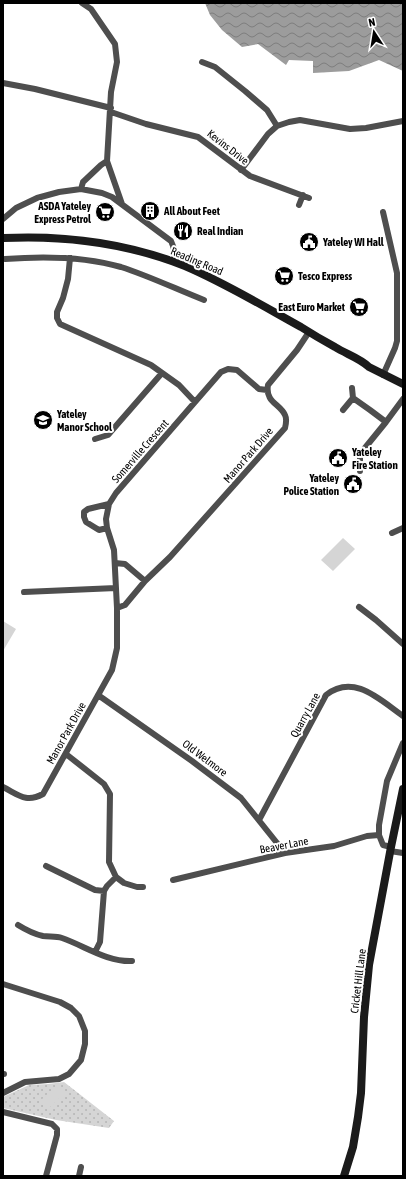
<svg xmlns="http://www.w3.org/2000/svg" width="406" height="1179" font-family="'Asap Condensed',sans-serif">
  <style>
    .grass { fill: url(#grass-dots) }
    .green { fill: #d5d5d5 }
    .water { fill: url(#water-waves) }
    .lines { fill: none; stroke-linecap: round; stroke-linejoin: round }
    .street { stroke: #4e4e4e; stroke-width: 6 }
    .secondary { stroke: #1b1b1b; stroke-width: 8 }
    .labels { text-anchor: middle; stroke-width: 4; stroke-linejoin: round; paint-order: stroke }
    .street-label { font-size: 11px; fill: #000; stroke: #fff }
    .poi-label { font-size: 11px; font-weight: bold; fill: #000; stroke: #fff; text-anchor: start }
  </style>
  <defs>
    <pattern id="grass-dots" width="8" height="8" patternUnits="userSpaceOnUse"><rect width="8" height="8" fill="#d5d5d5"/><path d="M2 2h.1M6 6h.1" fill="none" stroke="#b5b5b5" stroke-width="1.8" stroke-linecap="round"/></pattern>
    <pattern id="water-waves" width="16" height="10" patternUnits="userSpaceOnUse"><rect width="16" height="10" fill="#9c9c9c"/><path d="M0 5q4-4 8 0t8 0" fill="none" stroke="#7d7d7d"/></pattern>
  </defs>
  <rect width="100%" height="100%" fill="#fff"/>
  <path class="grass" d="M64,1082l50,39 -5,7 -53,-8 -53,-12v-11l26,-12 19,-1z"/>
  <path class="green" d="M343,538l12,11 -22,22 -12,-11z
    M3,621l13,8 -13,22z
    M56,1086l8,8 -16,15 -8,-8z"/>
  <path class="water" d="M205,3h198v68l-24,-11 -30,11 -36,2v-12l-24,-1 -3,5 -28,-21 -16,3 -20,-17 -12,-15z"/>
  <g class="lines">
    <path class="street" d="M82,3l9,6 24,35 2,18 -6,30 -4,69 15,43
      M202,62l13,5 30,24 22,19 10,16 12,-4 11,-2 50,9 16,-1 37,-7
      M3,83l32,6 76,19
      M111,112l35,12 52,13 52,39 59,22
      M241,170l27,-36 9,-8
      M81,189l2,-7 18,-17 6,-4
      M299,205l4,-10
      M383,212l14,61v68l-2,7 -12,27
      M3,219l13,-11 21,-10 22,-6 22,-3 21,4 10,4 59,44c4,8 4,13 2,21
      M70,258l-2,21 -5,19 -6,14v6l3,6 91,41 28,20 16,17
      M5,259c38,-3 78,-3 116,8 28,9 55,22 83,33
      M352,388l1,10
      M343,410l10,-12 17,12 16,12
      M95,439l13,-4 54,-62
      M360,471v-17l26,-32 17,-23
      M107,528l-8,2 -13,-8 -2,-5v-5l4,-3 21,-5
      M392,533l11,-5
      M115,563l10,1 20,17
      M24,592l92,-4
      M359,607l17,13 27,24
      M117,608l-3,-58 -7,-22 -1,-9 3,-15 7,-11 105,-121 7,-3 9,1 22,19 8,1
      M98,695l94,66 49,37 44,55
      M66,754l38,30 6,10 -1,68 7,15 8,6 13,4h6
      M3,787c16,8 23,16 40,7l69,-124 5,-22v-40l8,-3 20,-24 25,-24 115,-129c1,-4 2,-9 0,-13 -5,-11 -20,-13 -17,-30l29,-35 12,-18
      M259,820l67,-125c28,-22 54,5 77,21
      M391,847l-8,-2 -4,-10v-10l8,-44 16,-38
      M390,851l13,2
      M46,866l49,24 9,1
      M173,880l112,-27 49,-7 33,-10 12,-1
      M18,925c8,5 16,9 25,11 6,1 13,0 19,2 23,8 45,24 70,23
      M95,952l5,-10 4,-51 3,-5 9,-9
      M3,984l57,18 11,6 8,8 6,15v13l-4,16 -12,14 -10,5 -34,3 -22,11
      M3,1074h1
      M3,1112l49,12 5,5v6l-11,41
      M79,1176l2,-9"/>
    <path class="secondary" d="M3,238c62,-3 124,5 182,28 40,17 78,40 116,61 11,7 23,14 34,20 11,7 25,11 34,20l34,17
      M344,1176l9,-29 5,-30 3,-24 3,-76 5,-52 22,-118 12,-58"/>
  </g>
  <defs>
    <g id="building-disc" transform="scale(1)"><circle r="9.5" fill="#000" stroke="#fff"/><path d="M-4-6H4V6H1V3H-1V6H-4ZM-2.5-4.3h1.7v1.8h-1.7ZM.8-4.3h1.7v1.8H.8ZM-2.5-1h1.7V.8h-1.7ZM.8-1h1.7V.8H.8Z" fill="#fff"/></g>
    <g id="supermarket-disc" transform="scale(1)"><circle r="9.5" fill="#000" stroke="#fff"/><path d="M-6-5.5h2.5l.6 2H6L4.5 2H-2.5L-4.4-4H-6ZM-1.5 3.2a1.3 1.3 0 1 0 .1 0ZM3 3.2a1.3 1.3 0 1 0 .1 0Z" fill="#fff"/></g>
    <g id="restaurant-disc" transform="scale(1)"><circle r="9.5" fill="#000" stroke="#fff"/><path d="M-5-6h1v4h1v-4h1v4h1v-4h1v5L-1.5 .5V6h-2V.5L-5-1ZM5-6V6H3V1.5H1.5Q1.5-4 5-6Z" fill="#fff"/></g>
    <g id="civic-disc" transform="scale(1)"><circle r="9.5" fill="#000" stroke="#fff"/><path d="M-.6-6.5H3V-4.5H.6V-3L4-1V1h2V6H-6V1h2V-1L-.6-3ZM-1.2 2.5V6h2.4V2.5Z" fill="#fff"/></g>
    <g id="school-disc" transform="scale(1)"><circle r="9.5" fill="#000" stroke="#fff"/><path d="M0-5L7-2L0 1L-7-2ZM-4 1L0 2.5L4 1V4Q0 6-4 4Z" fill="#fff"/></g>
  </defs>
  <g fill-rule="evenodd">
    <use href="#building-disc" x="150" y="211"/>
    <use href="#supermarket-disc" x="105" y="212"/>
    <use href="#restaurant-disc" x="183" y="231"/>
    <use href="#civic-disc" x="309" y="242"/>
    <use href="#supermarket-disc" x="284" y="276"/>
    <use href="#supermarket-disc" x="359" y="307"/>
    <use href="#school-disc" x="43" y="420"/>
    <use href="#civic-disc" x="338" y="458"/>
    <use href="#civic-disc" x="353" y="484"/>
  </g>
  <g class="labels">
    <g class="street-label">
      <text transform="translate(228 147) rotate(38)" y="4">Kevins Drive</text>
      <text transform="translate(197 261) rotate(23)" y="4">Reading Road</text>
      <text transform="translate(140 451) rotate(-49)" y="4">Somerville Crescent</text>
      <text transform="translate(248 455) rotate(-49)" y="4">Manor Park Drive</text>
      <text transform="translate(305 715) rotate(-61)" y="4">Quarry Lane</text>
      <text transform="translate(66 733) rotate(-61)" y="4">Manor Park Drive</text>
      <text transform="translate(205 758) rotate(37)" y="4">Old Welmore</text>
      <text transform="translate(284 845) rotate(-11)" y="4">Beaver Lane</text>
      <text transform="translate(358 981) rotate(-83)" y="4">Cricket Hill Lane</text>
    </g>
    <g class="poi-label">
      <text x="91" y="210" text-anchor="end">ASDA Yateley<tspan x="91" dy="13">Express Petrol</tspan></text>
      <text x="164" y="215">All About Feet</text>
      <text x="197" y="235">Real Indian</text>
      <text x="323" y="246">Yateley WI Hall</text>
      <text x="298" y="280">Tesco Express</text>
      <text x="345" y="311" text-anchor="end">East Euro Market</text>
      <text x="57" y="418">Yateley<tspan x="57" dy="13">Manor School</tspan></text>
      <text x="352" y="456">Yateley<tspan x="352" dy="13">Fire Station</tspan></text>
      <text x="339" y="482" text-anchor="end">Yateley<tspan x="339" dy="13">Police Station</tspan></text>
    </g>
  </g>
  <rect width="406" height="1179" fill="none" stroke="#000000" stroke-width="8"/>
  <g transform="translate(374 32) rotate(348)" stroke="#ffffff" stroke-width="3" paint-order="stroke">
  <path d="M0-3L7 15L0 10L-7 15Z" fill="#000000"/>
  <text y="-6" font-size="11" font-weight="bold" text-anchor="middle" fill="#000000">N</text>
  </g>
</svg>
